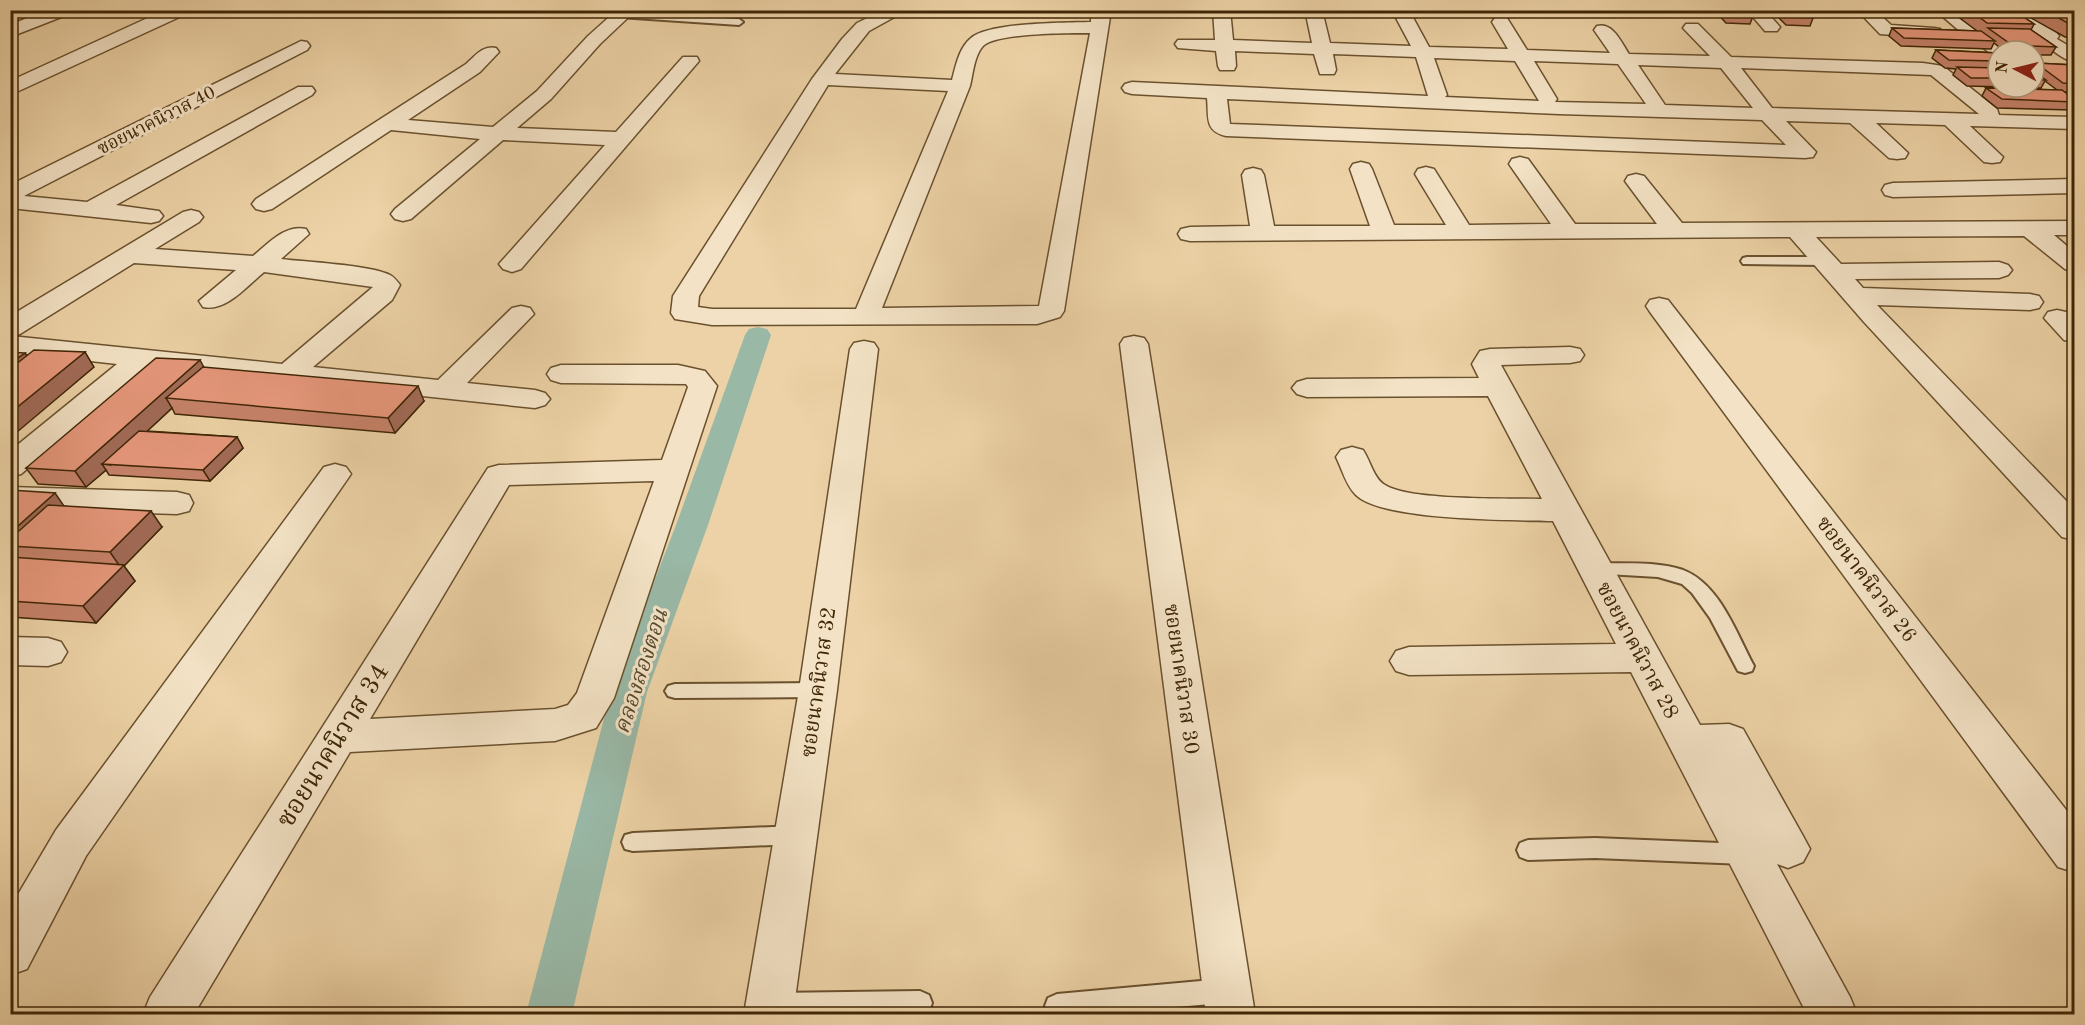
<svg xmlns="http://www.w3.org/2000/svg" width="2085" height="1025" font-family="'Old Standard TT','Noto Serif Thai',serif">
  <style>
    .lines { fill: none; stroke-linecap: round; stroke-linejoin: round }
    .canal { fill: #99b8a6; fill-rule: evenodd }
    .lane-casing { stroke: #6a512e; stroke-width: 4 }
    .street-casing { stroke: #6a512e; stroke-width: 3 }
    .lane { fill: #f3e2c5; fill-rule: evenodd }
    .street { fill: #f3e2c5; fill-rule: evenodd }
    .wall { fill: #c6826a; stroke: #3f2606; stroke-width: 1.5 }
    .shaded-wall { fill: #a16a56; stroke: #3f2606; stroke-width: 1.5 }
    .building { fill: #e6977b; stroke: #3f2606; stroke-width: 1.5 }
    .labels { text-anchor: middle; stroke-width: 6; stroke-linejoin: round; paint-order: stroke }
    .far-street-label { font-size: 18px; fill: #3f2606; stroke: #f3e2c5 }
    .street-label { font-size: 21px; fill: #3f2606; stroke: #f3e2c5 }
    .water-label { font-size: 22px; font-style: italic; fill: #564a2e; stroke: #f3e2c5 }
    .near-street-label { font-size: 26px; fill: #3f2606; stroke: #f3e2c5 }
  </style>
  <rect width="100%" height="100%" fill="#ecd2a6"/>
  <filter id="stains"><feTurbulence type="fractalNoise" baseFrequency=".00333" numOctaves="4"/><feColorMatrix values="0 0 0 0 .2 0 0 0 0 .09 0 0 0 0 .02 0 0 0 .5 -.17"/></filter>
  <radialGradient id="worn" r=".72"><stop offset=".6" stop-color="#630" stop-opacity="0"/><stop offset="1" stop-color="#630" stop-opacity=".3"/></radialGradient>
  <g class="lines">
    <path class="canal" d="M758,327l9,2 4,6 -63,190 -61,167 -75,322h-46l85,-322 65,-167 69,-190 4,-6z"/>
    <g class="lane-casing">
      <path id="lane" d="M622,12l117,7 4,3 -4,3 -120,-8v-4z
        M1747,257h78l6,4 -6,4 -82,-1 -2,-3 2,-3z
        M1595,563c29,1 61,-2 88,7 37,14 54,65 71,96l-2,5 -7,2 -7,-2 -28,-53 -18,-25 -10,-9 -24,-7 -69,-4 -3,-4 3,-4z
        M818,683l7,2 3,5 -3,5 -7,2 -143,1 -7,-2 -3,-5 3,-5 7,-2z
        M795,826l8,2 3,7 -3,7 -8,2 -162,7 -8,-2 -3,-7 3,-7 8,-2z
        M1595,838l150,6 8,3 3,7 -3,7 -8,3 -150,-6 -67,2 -8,-3 -3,-7 3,-7 8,-3z
        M1223,979l9,4 3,8 -3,8 -9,4 -130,11h-44l-4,-8 3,-8 9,-4z
        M920,991l9,4 3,8 -3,8 -8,3h-154l-6,-9 3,-8 9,-4z"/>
    </g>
    <g class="street-casing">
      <path id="street" d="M47,10h24l-2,4 -59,23v-12z
        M165,10h23l-2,4 -176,81v-14z
        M617,10h19l-36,34 -49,55 -34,29 99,4 67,-75h14l2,4 -178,208 -9,3 -9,-3 -4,-5 106,-119 -102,-5 -92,79 -8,2 -8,-2 -4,-5 4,-5 85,-70 -89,-9 -119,79 -8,2 -8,-2 -4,-5 4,-5 210,-135c10,-9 17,-19 30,-16l3,4 -19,20 -72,48 85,7 44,-36 51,-55z
        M884,10h23l-38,21 -34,43 117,6c4,-15 7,-32 19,-42 19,-16 95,-15 120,-16v-12h17l2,7 -46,294 -4,6 -23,7 -325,1 -37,-6 -4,-6 2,-17 139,-217 30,-40 15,-16zM1090,33l-51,273 -157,2 88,-222c3,-12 4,-30 13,-40 13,-13 86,-13 107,-13zM828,85l120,6 -92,218h-144l-14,-2 1,-11z
        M1213,10h17l3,30 79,3 -7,-33h17l8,33 81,3 -16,-30 3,-4h12l19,35 79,2 -16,-27 3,-4h12l20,32 83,3 -16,-23 3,-4c16,-4 24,16 32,28l81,2 -27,-28 3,-4h12l33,33 192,6 20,3 54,43 2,6 75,2v12l-104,-3 33,31 -3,5 -8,1 -8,-1 -39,-37 -69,-2 32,30 -3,5 -8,1 -8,-1 -39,-35 -64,-2 30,31 -3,5 -8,1 -579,-22c-22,-5 -17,-19 -19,-38l-75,-4 -7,-2 -3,-4 3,-4 7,-2 296,14 -12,-39 -83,-3 3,16 -2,4h-14l-6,-20 -79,-3 1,15 -2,4h-14l-2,-4 -2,-15 -38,-3 -3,-4 3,-4h37zM1434,58l81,3 24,40 -94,-4 2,-2zM1534,61l84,3 28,40 -91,-2 2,-3zM1638,65l83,3 32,40 -88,-3zM1741,68l190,7 48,39 -207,-6zM1227,99l332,15 203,6 24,25 -556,-21z
        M1747,10h18l15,17 -3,4h-12z
        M1857,10h18l16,15 43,3 6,1 3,4 -3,4 -6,1 -54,-4z
        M1935,10h19l30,25 -3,4h-12z
        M2005,10h20l31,22 3,4 -2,3 17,10v13c-9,-2 -21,-10 -27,-18l2,-3 -5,-1z
        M1988,39l6,1 13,11h-9v5l-6,-1 -13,-11 3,-4z
        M301,41l6,1 3,4 -3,4 -283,146 63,6 211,-115h14l3,4 -3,4 -196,110 43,6 4,5 -4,5 -8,2 -141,-15v-23z
        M1520,157l8,2 47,65h82l-32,-43 3,-5 8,-2 8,2 38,47 392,-2v14h-20l20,17v20l-9,-3 -41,-33 -208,1 25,27 158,-2 9,3 4,5 -4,5 -9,3 -144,1 8,9 167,6 9,2 4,6 -4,6 -9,2 -153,-5 197,204v31l-12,-3 -198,-215 -74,-85 -600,4 -9,-2 -3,-5 3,-5 9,-2 60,-1 -8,-51 3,-5 8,-2 8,2 3,5 10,51h96l-20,-57 3,-5 8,-2 8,2 3,5 22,56h52l-31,-51 3,-5 8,-2 8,2 35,56 82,-1 -42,-60 3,-5z
        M2074,179v14l-181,4 -8,-2 -3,-5 3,-5 8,-2z
        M191,210l8,2 4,5 -4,5 -44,27 98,7c15,-12 32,-32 53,-27l3,5 -28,25c24,3 89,6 109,16 4,2 7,6 10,10l-8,15 -79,67 125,13 74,-72 9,-2 9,2 4,6 -67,69 68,7 10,3 5,6 -5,6 -10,3 -387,-41 -127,107 -11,3v-26l107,-87 -107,-12v-36l173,-104zM134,263l102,7 -37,31 4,6c23,5 44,-21 61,-35l109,15 -91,77 -271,-28 9,-2z
        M1659,298l9,2 406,520v52l-16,-5 -408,-555 -4,-6 4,-6z
        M2057,310l9,2 8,8v22l-10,-2 -20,-22 4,-6z
        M1134,336l10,2 4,6 107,670h-49l-86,-670 4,-6z
        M864,341l10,2 4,6 -41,341 -44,324h-49l55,-324 51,-341 4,-6z
        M1570,347l10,2 4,6 -4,6 -10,2 -69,2 199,360 29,-1 14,5 60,107 7,13 -7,13 -15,6 -11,-4 73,133 7,17h-50l-176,-342 -222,3 -13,-4 -6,-10 6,-10 13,-4 207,-3 -63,-123c-39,-1 -174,0 -198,-27 -9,-9 -13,-25 -19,-37l5,-7 11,-3 11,3c7,10 11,29 22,35 25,16 123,13 157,14l-54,-103 -181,1 -10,-3 -5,-6 5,-6 10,-3 172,-1 -7,-14 8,-13 10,-2z
        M561,365h117l27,6 12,15 -103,312 -18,30 -41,13 -205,11 -156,262h-51l7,-17 338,-529 11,-3 163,-5 26,-73 -2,-3 -125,-1 -10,-3 -4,-6 4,-6zM654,481l-77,212 -9,12 -13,4 -185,10 139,-234z
        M335,464l11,3 5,7 -265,382 -59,113 -17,6v-67l46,-78 268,-363z
        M10,487l167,5 12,3 4,8 -4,8 -12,3 -167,-5z
        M10,637l38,1 13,4 6,10 -6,10 -13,4 -38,-1z"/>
    </g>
    <use href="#lane" class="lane"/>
    <use href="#street" class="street"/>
  </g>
  <path class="wall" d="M1673,10h27l-1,2 -25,-1z
    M1714,10h33l6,6 -3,8 -24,-1z
    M1771,10h34l8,8 -3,8 -24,-1z
    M1949,10h64l21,14 -3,6 25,17 -5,8h-17v-4h-30l-10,-8 -3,6 -90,-3 -12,-10 3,-8 85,3z
    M2026,10h48v27h-9l-41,-23z
    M1936,50l62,3v34h36v-20l2,-4 38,2v27h-10l10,7v10l-1,1 -76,-2 -15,-12 4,-8 71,2 -12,-9 -4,7 -74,-2 -14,-11 3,-6 -11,-1 -13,-10z
    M204,368l220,33 -29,32 -220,-19 -3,-6 -25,23 90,6 6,11 -33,33 -101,-6 -3,-5 -20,17 -48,-3 -12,-16z
    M10,490l54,16 98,21 -38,39 11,15 -39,42 -86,-6z"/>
  <path class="shaded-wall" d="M85,352l9,15 -84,71v-25z
    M25,353l10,16 -25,16v-22z
    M200,360l8,15 -42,23 6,10 -61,57 -9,-1 4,6 -20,17 -11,-16z
    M418,386l6,15 -29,32 -7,-15z
    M237,437l6,11 -33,33 -7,-11z
    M55,493l11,16 -56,37v-13z
    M151,511l11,16 -38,39 11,15 -39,42 -13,-17 38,-38 -11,-16z"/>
  <path class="building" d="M1724,10h23l6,6 -24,-1z
    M1783,10h22l8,8 -24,-1z
    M1970,10h43l21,14 -47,-1z
    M2045,10h29v15h-3z
    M1892,28l89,3 14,10 -91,-3z
    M1988,28l42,1 26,18 -44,-2z
    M1936,50l62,3v8l-49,-1z
    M2036,63l38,2v19l-11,-1z
    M1957,67l41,1v10h-27z
    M2034,72l12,8h-12z
    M1986,88l76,2 12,9v3l-72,-3z
    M34,350l51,2 -75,61v-44z
    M10,352l15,1 -15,10z
    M156,358l44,2 -125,111 -49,-3z
    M203,367l215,19 -30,32 -222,-20z
    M139,431l98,6 -34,33 -101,-6z
    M10,490l45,3 -45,40z
    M48,505l103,6 -41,41 -100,-6v-7z
    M10,557l114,8 -41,41 -73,-5z"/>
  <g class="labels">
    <g class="far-street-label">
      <text transform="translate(156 120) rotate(-27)" y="6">ซอยนาคนิวาส 40</text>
    </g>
    <g class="street-label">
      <text transform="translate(1867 579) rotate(53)" y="7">ซอยนาคนิวาส 26</text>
      <text transform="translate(1638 650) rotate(62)" y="7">ซอยนาคนิวาส 28</text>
      <text transform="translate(1182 679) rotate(82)" y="7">ซอยนาคนิวาส 30</text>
      <text transform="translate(818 682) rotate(-82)" y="7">ซอยนาคนิวาส 32</text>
    </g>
    <g class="water-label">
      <text transform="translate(640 671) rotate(-72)" y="8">คลองสองตอน</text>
    </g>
    <g class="near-street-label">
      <text transform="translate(332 745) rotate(-58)" y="9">ซอยนาคนิวาส 34</text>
    </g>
  </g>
  <rect width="2085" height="1025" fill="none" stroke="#ecd2a6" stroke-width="36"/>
  <rect x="12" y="12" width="2061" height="1001" fill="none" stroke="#3f2606" stroke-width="3"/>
  <rect x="18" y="18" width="2049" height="989" fill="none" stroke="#3f2606" stroke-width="1.5"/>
  <g transform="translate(2016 69) rotate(277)"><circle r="28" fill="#f3e2c5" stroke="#ab9779" stroke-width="1.5"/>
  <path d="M0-4.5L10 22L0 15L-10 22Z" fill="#8f2418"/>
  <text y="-9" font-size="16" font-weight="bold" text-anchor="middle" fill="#3f2606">N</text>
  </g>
  <rect width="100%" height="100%" filter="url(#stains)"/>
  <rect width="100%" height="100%" fill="url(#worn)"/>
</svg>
